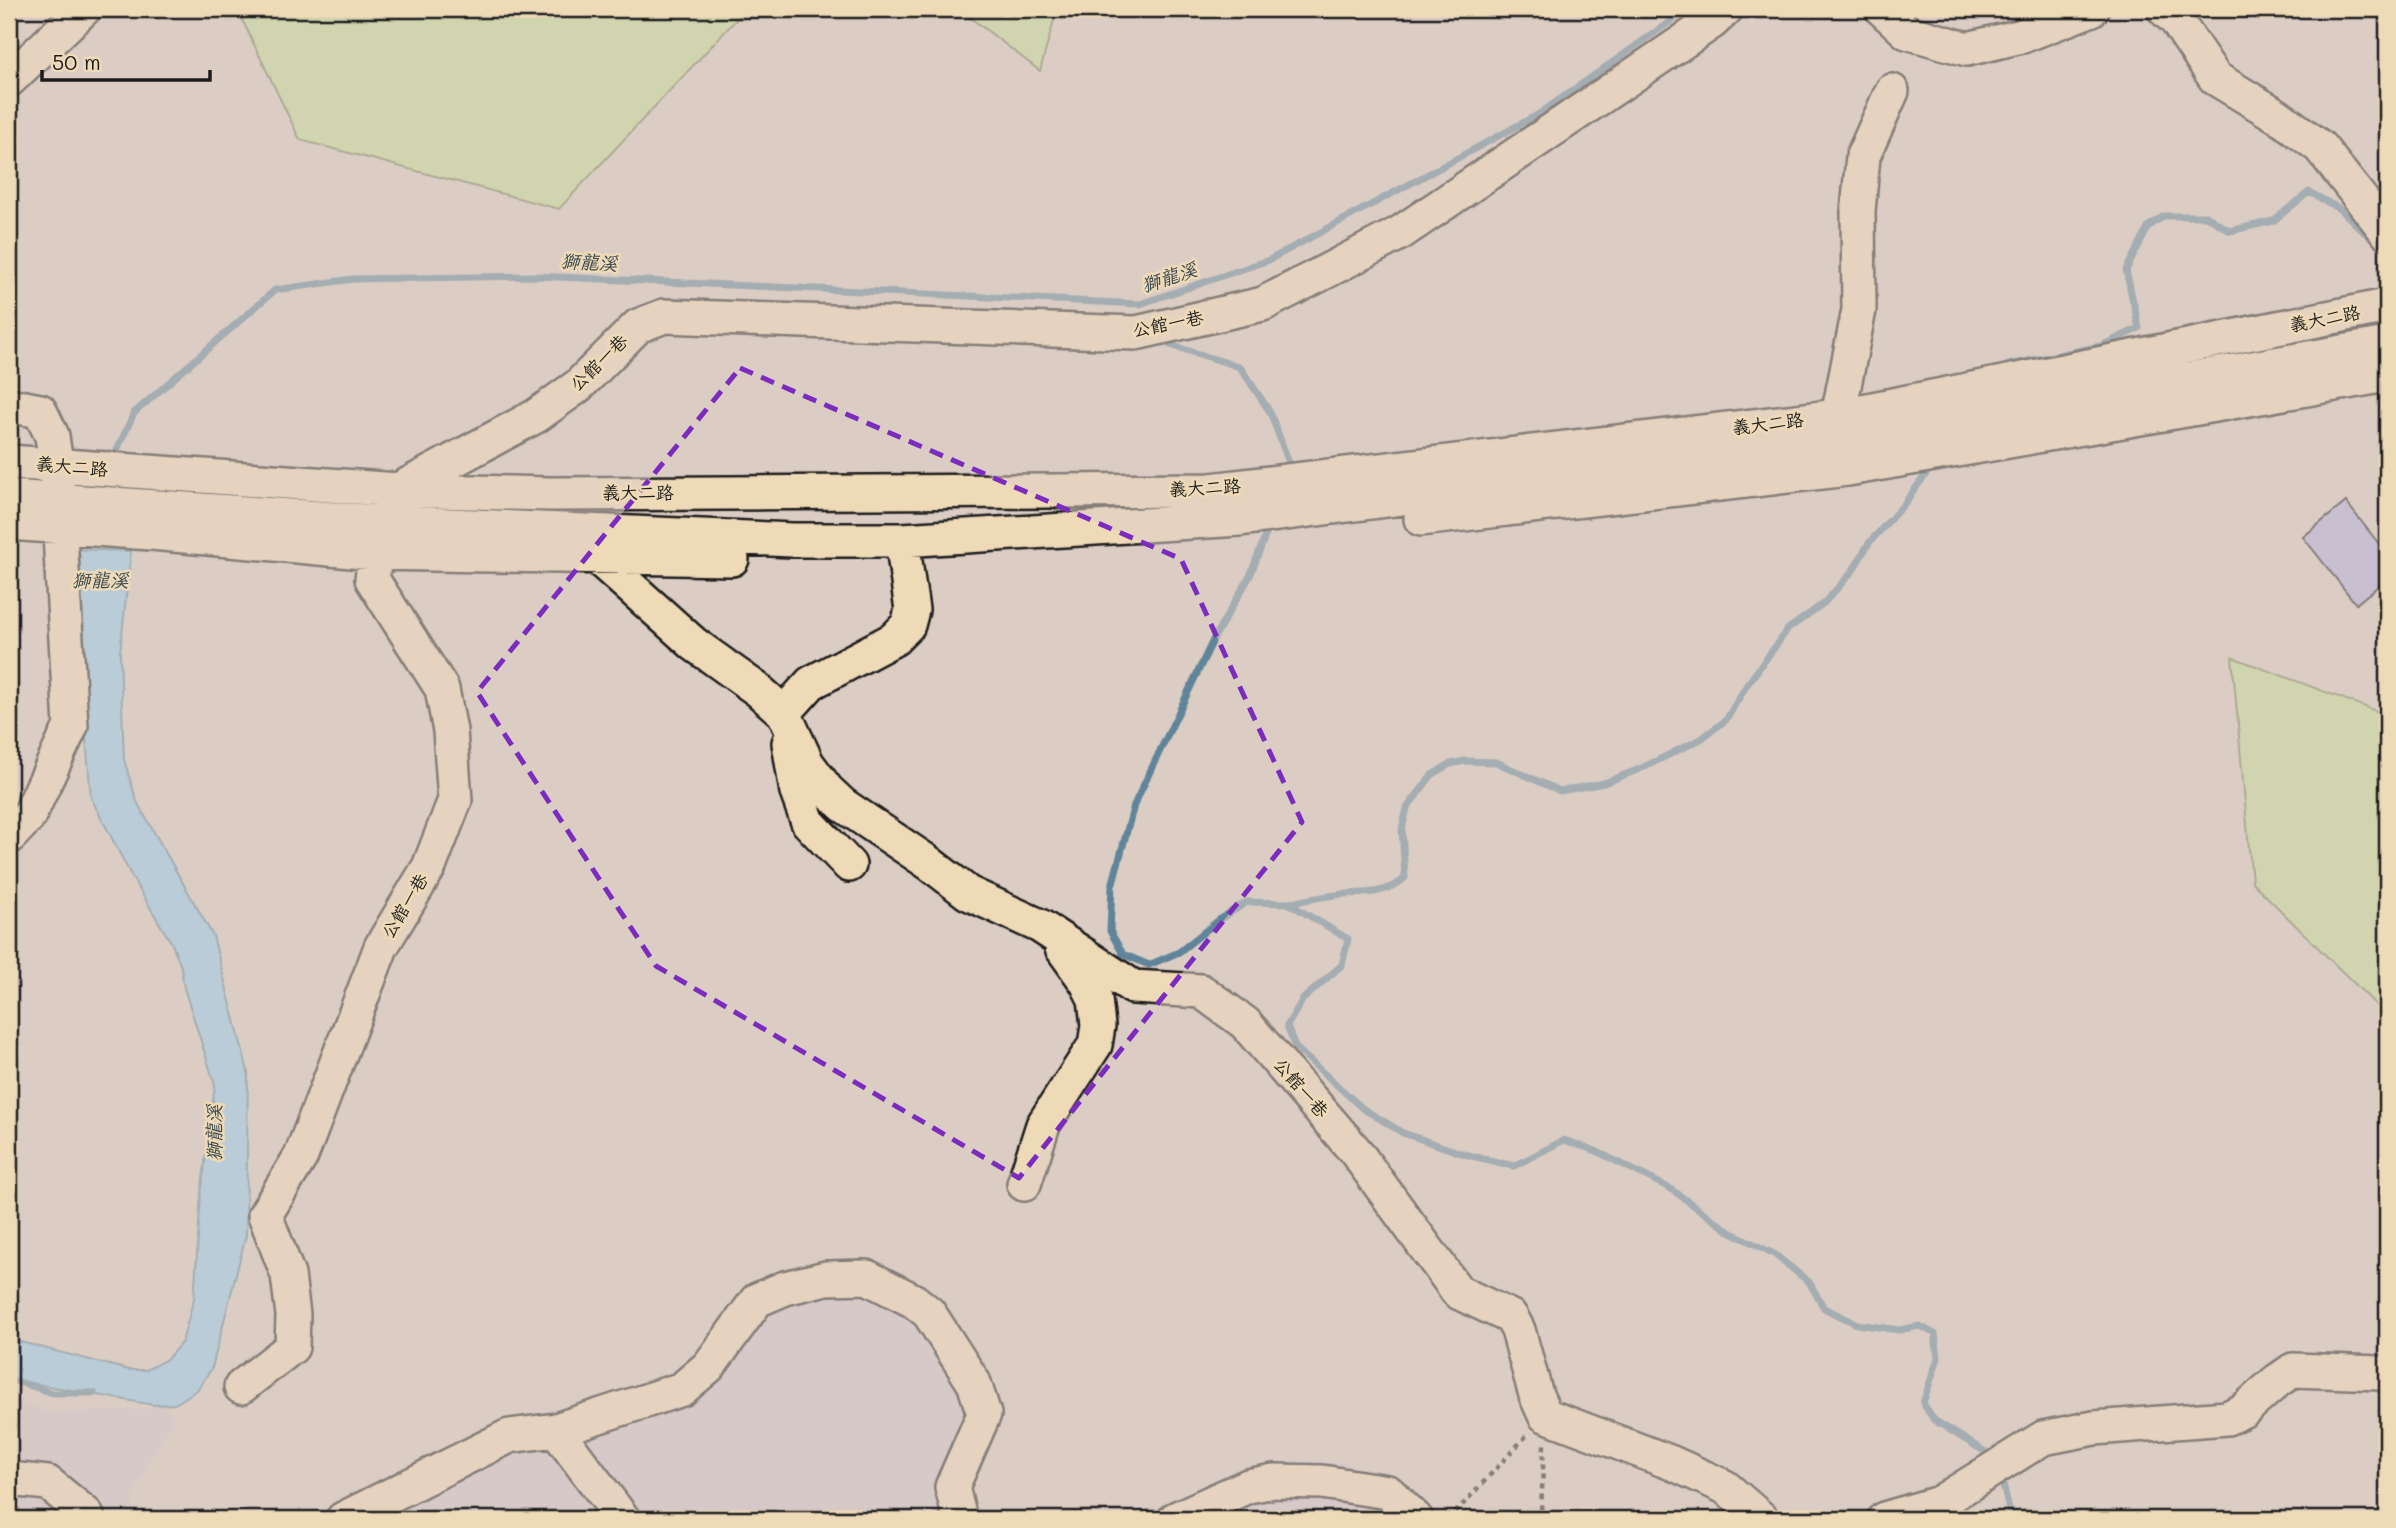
<svg xmlns="http://www.w3.org/2000/svg" width="2396" height="1528" font-family="Mali,'LXGW WenKai TC',sans-serif">
  <style>
    .built { fill: #cec4cc }
    .green { fill: #c3de94; stroke: #707d58; stroke-width: 2 }
    .water { fill: #8ecbee; stroke: #60859a; stroke-width: 2 }
    .lines { fill: none; stroke-linecap: round; stroke-linejoin: round }
    .stream { stroke: #60859a; stroke-width: 7 }
    .building { fill: #afaedf; stroke: #1c1c1c; stroke-width: 2 }
    .minor-casing { stroke: #1c1c1c; stroke-width: 38 }
    .path { stroke: #1c1c1c; stroke-width: 4.5; stroke-dasharray: 5 5; stroke-linecap: butt }
    .minor { stroke: #efdab8; stroke-width: 33 }
    .marked { fill: none; stroke: #7b2cbf; stroke-width: 5; stroke-dasharray: 14 9; stroke-linejoin: round }
    .labels { text-anchor: middle; stroke-width: 5; stroke-linejoin: round; paint-order: stroke }
    .street-label { font-size: 18px; fill: #1c1c1c; stroke: #efdab8 }
    .water-label { font-size: 19px; font-style: italic; fill: #384850; stroke: #efdab8 }
  </style>
  <rect width="100%" height="100%" fill="#dccdc4"/>
  <filter id="ink" filterUnits="userSpaceOnUse"><feTurbulence type="fractalNoise" baseFrequency=".0143" numOctaves="2"/><feDisplacementMap in="SourceGraphic" scale="14" xChannelSelector="R" yChannelSelector="G"/><feConvolveMatrix kernelMatrix="1 2 1 2 8 2 1 2 1" color-interpolation-filters="sRGB"/></filter>
  <g filter="url(#ink)">
    <path class="built" d="M861,1260l42,12 31,22 50,68 8,33 -28,108 5,16h-644l16,-3 74,-34 59,-47 52,-19 122,-33 52,-26 85,-84z
      M9,1396l41,17 94,-4 19,-4 11,16 -24,39 -18,38 4,21h-127z
      M1273,1461l64,1 48,10 27,15 25,32h-290l78,-46z"/>
    <path class="green" d="M237,9h509l-187,200 -259,-69z
      M959,9h98l-17,62z
      M2232,657l147,55 8,11v293l-135,-134z"/>
    <path class="water" d="M70,549l61,2 -11,102 4,107 13,42 76,134 35,135 -2,164 -34,133 -15,22 -22,14 -22,1 -144,-26v-40l120,31h17l21,-11 15,-17 12,-44 7,-104 14,-109 -31,-97 -3,-21 -9,-23 -39,-65 -42,-81z"/>
    <g class="lines">
      <path class="stream" d="M1159,339l2,3 79,25 30,45 21,56 -1,4
        M2002,372l6,-7 93,-19 38,-18 -13,-58 23,-44 15,-10h42l24,15 43,-10 36,-29 31,17 24,23 23,18
        M112,461l22,-48 141,-123 78,-11 184,-3 603,28 129,-44 270,-146 149,-105
        M1269,526l-19,50 -35,60 -81,169 -22,81 -2,45 13,23 26,11 30,-13 40,-32 28,-18 41,1 60,36 -6,26 -39,34 -16,27 8,21 67,61 41,25 61,21 50,12 50,-26 32,11 75,38 58,42 45,23 35,28 15,26 33,16 42,6 21,-4 15,8 3,24 -15,45 11,17 61,38
        M1288,903c18,-3 37,-7 55,-9 23,-1 44,0 62,-16l-3,-49 5,-21 25,-33 18,-11 15,-3 31,1 64,29 44,-8 38,-15 59,-29 25,-19 20,-34 42,-57 36,-26 28,-31 17,-29 35,-39 28,-38
        M9,1379l44,14h41
        M2001,1476l10,43"/>
    </g>
    <path class="building" d="M2346,502l41,52v25l-31,25 -53,-67z"/>
    <g class="lines">
      <g class="minor-casing">
        <path id="minor" d="M1882,9l25,23 60,17 55,-13 70,-27
          M2164,9l12,11 39,58 63,38 42,31 67,85
          M9,80l75,-71
          M9,405l31,6 12,25 4,29 15,261 -42,90 -20,21
          M1841,436l-3,-20 21,-106 -1,-99 5,-55 29,-65
          M9,462l389,28 151,4 661,-4 628,-74 549,-110
          M9,497l370,25 413,18h110l338,-21 602,-78 545,-97
          M1421,519l427,-50 539,-94
          M9,523l142,10 223,20 358,6
          M589,550l105,94 64,46 26,23 27,-30 83,-44 14,-14 4,-15 -10,-70
          M784,713l23,50 20,27 16,15 86,58 39,30 72,33 93,61 68,4 44,32 111,129 102,140 53,25 7,13 18,65 9,20 127,48 53,24 37,32
          M789,743l8,49 11,30 41,43
          M1024,1184l19,-59 52,-80 3,-19 -3,-27 -8,-16 -25,-35
          M241,1387l51,-40 1,-32 -5,-40 -23,-60 36,-59 80,-209 48,-80 26,-67 -5,-69 -8,-42 -70,-110 7,-57 19,-32 138,-74 42,-30 60,-60 26,-10 472,17 127,-29 137,-71 312,-211 14,-13
          M556,1430l67,89
          M9,1479l39,4 38,31 2,5
          M343,1519l166,-83 47,-6 126,-41 27,-23 48,-66 28,-12 41,-10 41,-1 47,24 15,12 45,70 10,31 -32,73 8,32
          M1175,1519l73,-33 26,-5 48,1 66,10 28,27
          M1884,1519l55,-16 104,-65 51,-10 133,-10 17,-8 33,-29 16,-11 88,3 6,3"/>
      </g>
      <path class="path" d="M1455,1513l73,-79
        M1543,1519l-2,-7 3,-68"/>
      <use href="#minor" class="minor"/>
    </g>
  </g>
  <path d="M0 0H2396V1528H0ZM740,368l441,191 121,263 -283,356 -363,-212 -179,-274z" fill="#dccdc4" fill-opacity=".55" fill-rule="evenodd"/>
  <path class="marked" d="M740,368l441,191 121,263 -283,356 -363,-212 -179,-274z"/>
  <g class="labels">
    <g class="street-label">
      <text transform="translate(2325 319) rotate(-11)" y="6">義大二路</text>
      <text transform="translate(1168 324) rotate(-11)" y="6">公館一巷</text>
      <text transform="translate(599 363) rotate(-44)" y="6">公館一巷</text>
      <text transform="translate(1768 424) rotate(-7)" y="6">義大二路</text>
      <text transform="translate(72 467) rotate(5)" y="6">義大二路</text>
      <text transform="translate(1205 488) rotate(-3)" y="6">義大二路</text>
      <text x="638" y="499">義大二路</text>
      <text transform="translate(405 906) rotate(-59)" y="6">公館一巷</text>
      <text transform="translate(1301 1088) rotate(49)" y="6">公館一巷</text>
    </g>
    <g class="water-label">
      <text transform="translate(589 262) rotate(3)" y="7">獅龍溪</text>
      <text transform="translate(1169 277) rotate(-18)" y="7">獅龍溪</text>
      <text x="100" y="587">獅龍溪</text>
      <text transform="translate(214 1133) rotate(-90)" y="7">獅龍溪</text>
    </g>
  </g>
  <rect width="2396" height="1528" fill="none" stroke="#efdab8" stroke-width="35"/>
  <rect x="18" y="18" width="2361" height="1493" fill="none" stroke="#1c1c1c" stroke-width="2.5" filter="url(#ink)"/>
  <path d="M42 70v10h168v-10" fill="none" stroke="#1c1c1c" stroke-width="3.5"/>
  <text x="52" y="70" font-size="21" fill="#1c1c1c" stroke="#efdab8" stroke-width="5" paint-order="stroke">50 m</text>
</svg>
